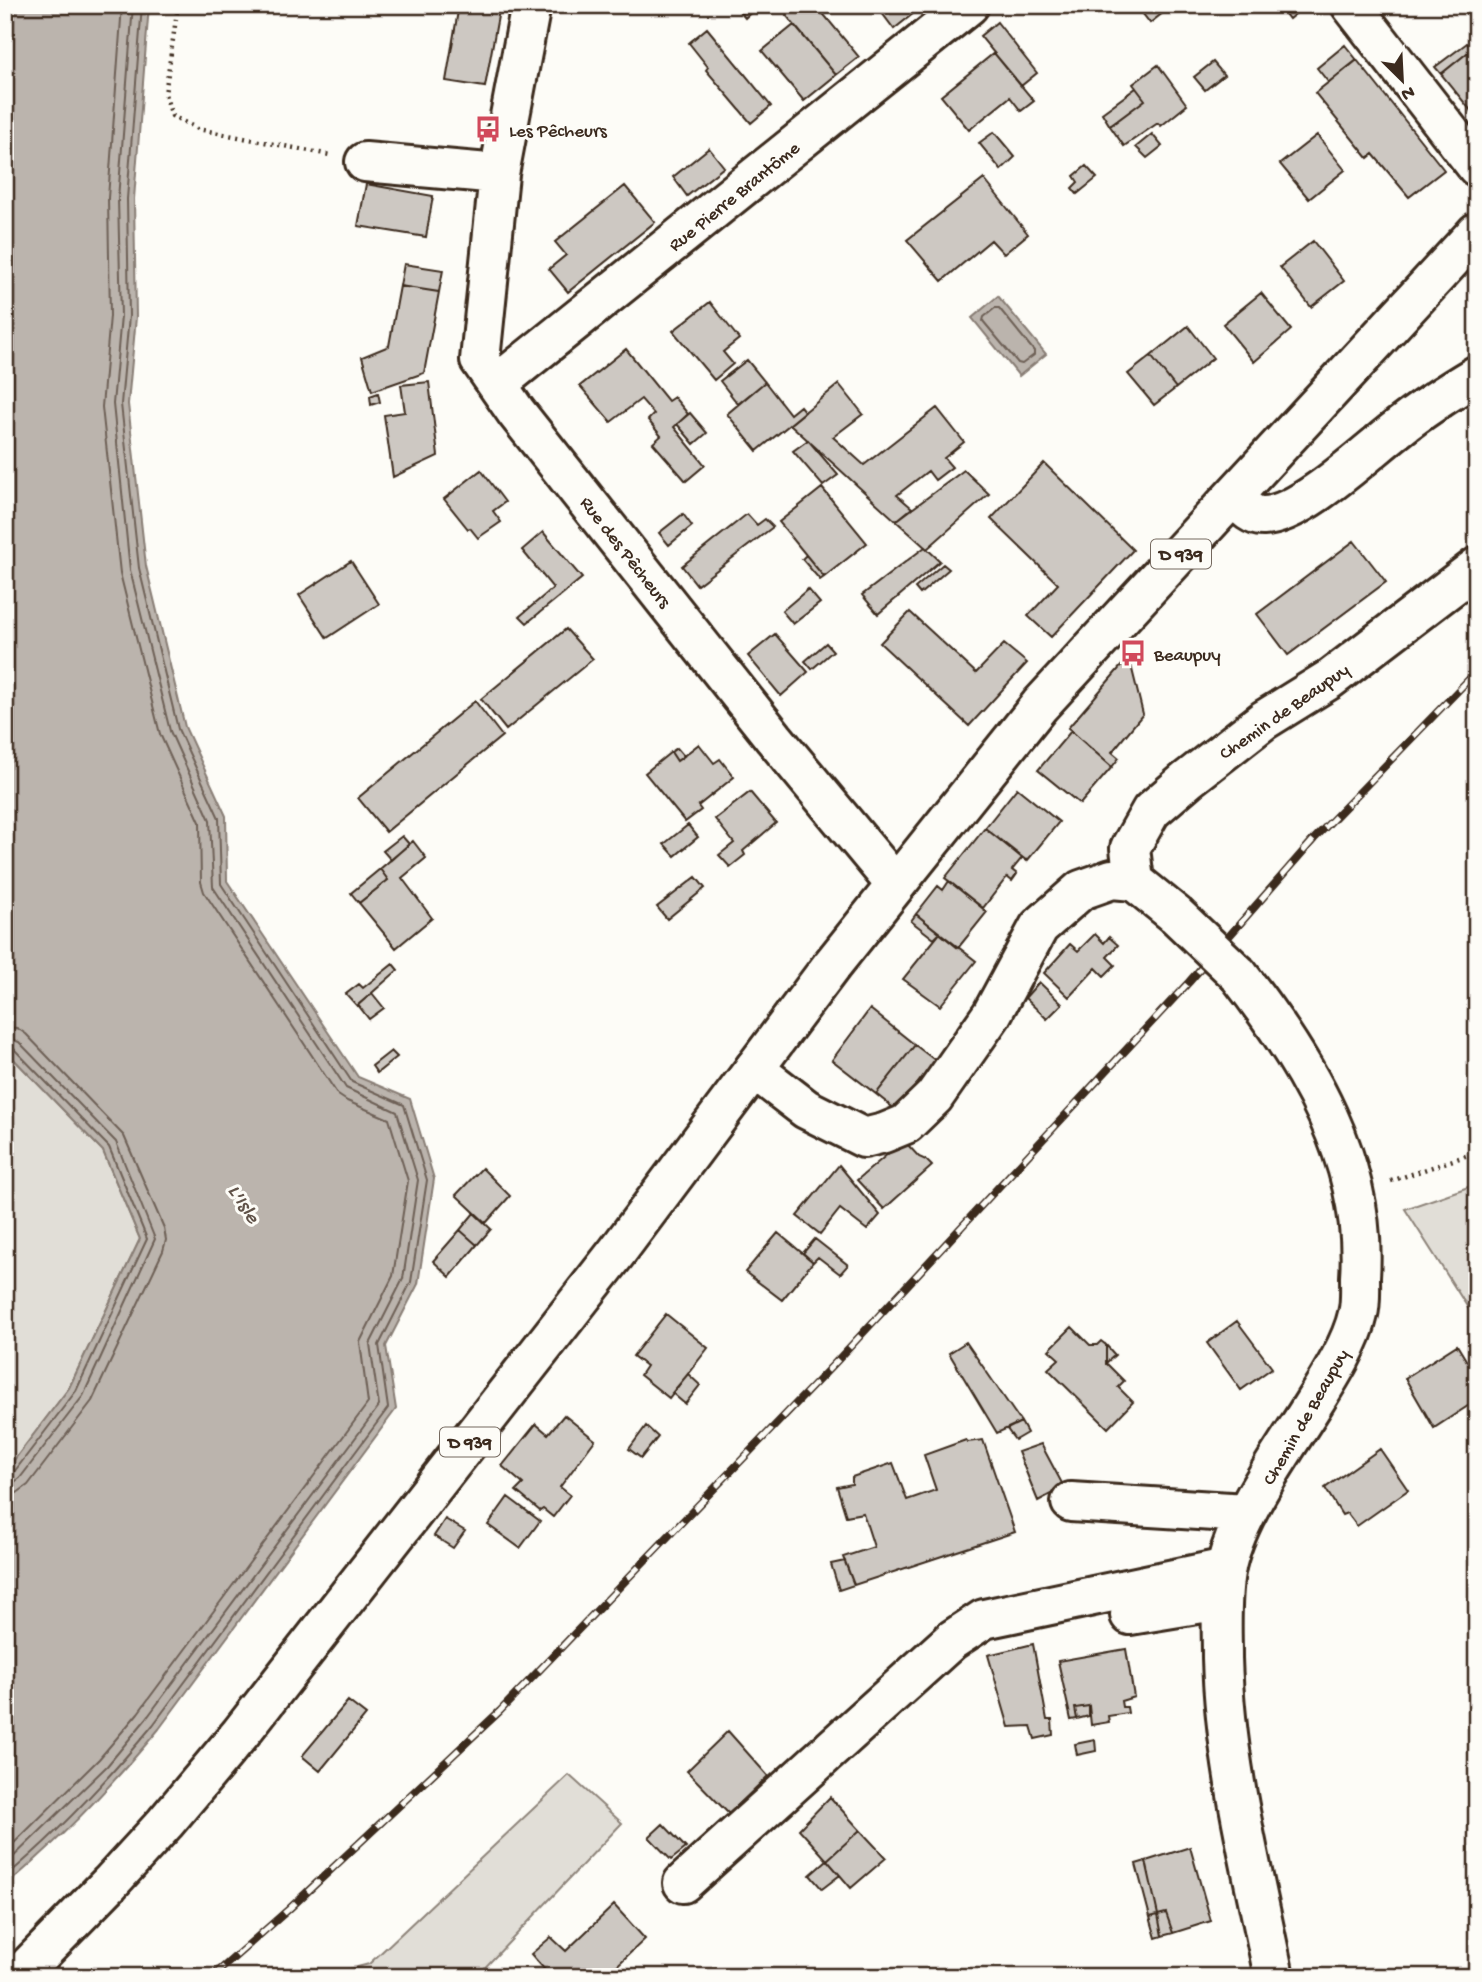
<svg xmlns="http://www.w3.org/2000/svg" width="1482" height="1982" font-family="'Gochi Hand',sans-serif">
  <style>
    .green { fill: #e1ded7; stroke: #8e847a; stroke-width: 2 }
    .water { fill: #bbb4ad; stroke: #887d74; stroke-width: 2 }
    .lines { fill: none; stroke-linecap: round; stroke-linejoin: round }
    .shore { stroke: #6e6157; stroke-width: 2 }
    .building { fill: #cdc8c2; stroke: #3b2a1e; stroke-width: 2 }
    .minor-casing { stroke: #3b2a1e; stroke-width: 44 }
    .major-casing { stroke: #3b2a1e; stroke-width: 44 }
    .path { stroke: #3b2a1e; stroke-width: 4.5; stroke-dasharray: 2 5; stroke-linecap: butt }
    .minor { stroke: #fdfcf7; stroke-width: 38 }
    .major { stroke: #fdfcf7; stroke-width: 38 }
    .rail-casing { stroke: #3b2a1e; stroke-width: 8 }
    .rail { stroke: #fdfcf7; stroke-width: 5; stroke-dasharray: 16; stroke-linecap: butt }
    .minor-bridge-casing { stroke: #3b2a1e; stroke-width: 44; stroke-linecap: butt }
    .minor-bridge { stroke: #fdfcf7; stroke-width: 38 }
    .labels { text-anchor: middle; stroke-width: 6; stroke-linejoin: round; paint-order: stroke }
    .shield { fill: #fdfcf7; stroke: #75695f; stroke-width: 2 }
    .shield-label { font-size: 18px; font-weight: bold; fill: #3b2a1e }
    .poi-label { font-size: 19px; fill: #3b2a1e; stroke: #fdfcf7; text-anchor: start }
    .street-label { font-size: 19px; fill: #3b2a1e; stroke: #fdfcf7 }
    .water-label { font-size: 21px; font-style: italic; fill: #615349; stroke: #fdfcf7 }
  </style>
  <rect width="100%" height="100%" fill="#fdfcf7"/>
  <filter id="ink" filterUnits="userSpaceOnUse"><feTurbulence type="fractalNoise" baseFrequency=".0143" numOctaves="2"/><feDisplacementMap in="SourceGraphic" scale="14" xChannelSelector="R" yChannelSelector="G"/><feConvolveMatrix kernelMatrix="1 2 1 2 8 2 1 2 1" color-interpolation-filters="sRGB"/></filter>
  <g filter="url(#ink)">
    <path class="green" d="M5,1050l98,101 37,88 -71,149 -64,84z
      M1477,1184v138l-72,-113z
      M569,1775l53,48 -146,154h-157l50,-13z"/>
    <path class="water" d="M5,5h144l-15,194 2,118 -8,87 18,162 39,161 41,89 1,65 131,196 52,22 24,80 -16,105 -32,62 10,63 -237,320c-47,56 -97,110 -154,157v-414l64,-84 71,-149 -37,-88 -98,-101z
      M998,296l48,58 -27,22 -47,-58z"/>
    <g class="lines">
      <path class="shore" d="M995,308h4l35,43v4l-12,9 -4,-1 -35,-42 1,-4z
        M5,1027l12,1 9,6 98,102 40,92 2,12 -3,11 -71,150 -64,84 -11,8 -12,2
        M5,1037l14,5 97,100 39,97 -72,157 -63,82 -7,5 -8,1
        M5,1046l8,2 96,99 38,92 -71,152 -62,81 -9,3
        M5,1852l94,-93 39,-46 230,-310 -8,-61 33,-66 15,-95 -19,-62 -42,-18 -9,-6 -134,-203 -3,-10 -1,-60 -40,-88 -40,-161 -18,-166 8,-91 -2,-118 14,-193
        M5,1865l102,-99 39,-47 233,-313 -9,-62 33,-65 15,-99 -21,-68 -51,-24 -133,-201 -3,-67 -40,-89 -40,-161 -17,-166 8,-88 -3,-117 15,-194
        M5,1877c55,-45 103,-98 148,-152l235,-317 -9,-63 32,-63 16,-102 -23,-75 -52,-23 -131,-198 -2,-66 -41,-89 -39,-161 -18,-164 8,-88 -2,-117 15,-194"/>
    </g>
    <path class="building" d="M459,5h41l-15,82 -39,-6z
      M734,5h25l-14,13z
      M797,5h19l43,52 -23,18 -50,-60z
      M876,5h48l-30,24z
      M1136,5h37l-23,18z
      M1268,5h38l-17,14 -11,-14 -6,5z
      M997,22l40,51 -16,13 -41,-50z
      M794,25l42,50 -32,26 -42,-50z
      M707,28l64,78 -20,17 -45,-53 2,-3 -19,-24z
      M1467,43l5,6 -31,25 -6,-7z
      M1345,45l12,15 -28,23 -12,-15z
      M1477,45v72h-1l-35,-43z
      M994,53l40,48 -13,10 -11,-14 -41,33 -28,-34z
      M1357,60l87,110 -35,27 -36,-43 -5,4 -53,-65z
      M1213,62l11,13 -19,15 -11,-13z
      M1158,65l29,40 -26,21 -3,-3 -34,23 -14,-20 35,-26 -12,-16z
      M1136,88l9,12 -35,26 -8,-13z
      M994,132l21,25 -14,13 -22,-27z
      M1152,134l10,12 -15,12 -11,-11z
      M1317,135l28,35 -36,29 -29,-35z
      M709,148l15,19 -37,29 -14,-19z
      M1086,166l11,12 -20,16 -5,-6 6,-6 -4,-6z
      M984,179l44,55 -24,20 -13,-14 -49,41 -35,-41z
      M366,184l67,12 -7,41 -68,-11z
      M625,186l30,36 -87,70 -19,-23 17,-14 -11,-13z
      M1313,241l31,40 -33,26 -31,-40z
      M404,264l39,6 -4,22 -39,-6z
      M400,286l39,6 -15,81 -52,18 -10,-34 27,-11z
      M1261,293l30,37 -37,32 -31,-38z
      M710,302l29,37 -16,13 10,12 -19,16 -41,-49z
      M1188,326l25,32 -37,30 -25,-32z
      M626,349l42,52 6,-4 14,17 -14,13 31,38 -19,16 -33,-38 8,-7 -13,-16 6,-6 -13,-15 -30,23 -31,-36z
      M1151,356l25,32 -22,17 -26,-31z
      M747,360l18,22 -27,22 -18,-23z
      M429,382l9,74 -45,21 -9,-62 21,-3 -4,-27z
      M765,382l25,32 10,-8 5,6 -48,39 -30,-37z
      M839,384l24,30 -30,23 31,28 73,-57 27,34 -20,16 8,9 -17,13 -7,-9 -31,24 15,13 -16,13 -106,-97z
      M378,393l2,9 -9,3 -1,-9z
      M690,413l17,20 -13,11 -17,-20z
      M808,440l30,35 -15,11 -30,-35z
      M1044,463l89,87 -82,87 -23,-21 30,-32 -67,-65z
      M481,470l24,32 -12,9 8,11 -23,16 -8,-10 -2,1 -24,-30z
      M964,470l25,24 -62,55 -31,-28z
      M822,488l45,55 -43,34 -45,-55z
      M683,514l9,12 -23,19 -10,-12z
      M747,514l10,11 8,-6 8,8 -76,58 -15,-19z
      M543,532l39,46 -55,45 -7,-7 33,-28 -31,-38z
      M1354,541l32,41 -98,73 -31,-41z
      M925,547l15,14 -62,53 -16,-19z
      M806,555l18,22 -4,3 -18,-21z
      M351,561l28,43 -52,34 -28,-43z
      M943,564l6,5 -29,25 -5,-6z
      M808,589l12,14 -27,21 -11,-13z
      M910,612l66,61 28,-29 23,19 -58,63 -89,-83z
      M566,629l27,30 -87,71 -25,-31z
      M775,634l33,38 -27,24 -33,-40z
      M826,643l7,8 -21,18 -7,-8z
      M1129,657l14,57 -31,38 7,6 -7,9 -44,-39z
      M475,701l27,35 -116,96 -28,-34z
      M1071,731l41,36 -32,37 -42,-34z
      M699,744l15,19 6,-4 14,18 -36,29 3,4 -16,12 -40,-49 26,-21 6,9z
      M677,748l7,8 -7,5 -6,-9z
      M1017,788l42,34 -32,39 -42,-33z
      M750,792l26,31 -33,28 2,4 -15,12 -11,-12 15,-12 -19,-24z
      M688,825l10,12 -23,19 -11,-12z
      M985,828l37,30 -10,12 5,4 -5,7 -5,-4 -24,31 -38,-30z
      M402,836l7,8 -18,16 -8,-9z
      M413,841l13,17 -24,20 30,40 -36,30 -37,-45 29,-23 -8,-11z
      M380,869l8,11 -29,23 -8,-10z
      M696,877l9,11 -38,31 -10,-12z
      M949,881l38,31 -29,36 -42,-34 22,-28 5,4z
      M916,914l24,19 -6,6 -23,-18z
      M940,933l36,28 -36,45 -37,-27z
      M1095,934l9,9 5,-6 9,8 -11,12 8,8 -11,11 -8,-8 -27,29 -25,-24 26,-29 8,7z
      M393,964l5,6 -41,36 -11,-12 13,-10 4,4z
      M1039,982l23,22 -15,15 -22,-21z
      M372,993l12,15 -15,11 -11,-14z
      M870,1009l45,36 -39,49 -44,-34z
      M915,1045l21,16 -40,49 -20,-16z
      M391,1051l6,6 -20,16 -5,-7z
      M907,1144l12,13 7,3 6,6 -48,43 -27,-29 32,-27z
      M839,1165l41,50 -13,15 -27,-21 -20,25 -23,-18z
      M482,1168l28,28 -24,27 -30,-28z
      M474,1213l17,16 -14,16 -17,-15z
      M460,1230l17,15 -27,32 -17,-16z
      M778,1233l35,29 -31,38 -37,-28z
      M815,1239l33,26 -8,9 -22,-17 -5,5 -10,-9z
      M666,1314l42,34 -39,50 -29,-23 6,-9 -13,-10z
      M1237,1321l35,47 -31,22 -34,-47z
      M1072,1327l18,18h7l4,-4 5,4v18l18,18 -6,6 15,15 -25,26 -60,-59 11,-10 -10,-9z
      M966,1342l55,80 -24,11 -48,-80z
      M1106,1345l9,10 -9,8z
      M1457,1345l20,33v22l-43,28 -29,-50z
      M688,1374l12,11 -15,19 -13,-11z
      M564,1415l31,25 -35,47 10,8 -17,22 -10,-8 -3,2 -24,-20 7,-7 -21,-18 34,-42 12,10z
      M1021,1422l6,11 -12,7 -8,-11z
      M646,1426l12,11 -17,21 -12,-9z
      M966,1440l2,2 15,-2 32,92 -161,53 -11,-28 31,-10 -11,-34 -17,3 -9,-29 15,-3v-7l41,-14 14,37 29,-10 -12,-35z
      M1041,1444l23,43 -26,14 -20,-49z
      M1380,1449l28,41 -51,36 -10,-13 -5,2 -17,-27z
      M508,1497l32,24 -20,27 -32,-23z
      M445,1519l20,12 -12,17 -19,-12z
      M845,1561l9,24 -15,5 -8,-26z
      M1033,1644l14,76h5l1,15 -18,4 -4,-13 -22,1 -21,-72z
      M1126,1649l8,48 -13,4 1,6h5l1,6 -20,3 1,6 -18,3 -2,-19 -14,2 2,11 -6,1 -13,-59z
      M348,1701l18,14 -46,56 -18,-15z
      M1089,1706v10l-12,3 -2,-11z
      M728,1731l40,45 -39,38 -42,-43z
      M1095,1740l1,11 -19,4 -2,-11z
      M830,1797l30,33 -33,30 -28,-31z
      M663,1824l23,24 -15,12 -22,-23z
      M860,1830l26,28 -35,30 -24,-28z
      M1190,1847l21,74 -38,12 -7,-20 -8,2 -12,-54z
      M827,1860l13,15 -18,14 -12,-14z
      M1146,1861l12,54 -8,2 -14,-53z
      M614,1905l31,34 -40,38h-54l-20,-23 20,-17 15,14z
      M1166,1913l7,20 -11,3 -4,-21z
      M1158,1915l4,21 -6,2 -6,-21z"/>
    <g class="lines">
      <g class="minor-casing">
        <path id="minor" d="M531,5l-32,169 -19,186 36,52 258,326 121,146
          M1351,5l126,162
          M365,162l134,12
          M497,384l472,-379
          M1234,497c8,8 17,20 30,19 37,-1 103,-64 133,-87 25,-20 53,-38 80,-54
          M1134,881l-4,-33 21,-37 36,-31 77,-60 66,-41 147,-112
          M1238,974c68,87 130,188 122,303 0,12 1,26 -2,37 -6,28 -28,63 -43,87 -30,49 -80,115 -90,171 -5,29 -3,57 -3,86 3,108 31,213 52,319
          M754,1069l52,40 58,29 20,-5 22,-9 28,-27 58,-83 47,-87 42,-37 31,-11 22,2 42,34
          M1071,1502l175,11
          M1130,1615l91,-15
          M683,1883l269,-243 32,-21 242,-51"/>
      </g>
      <g class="major-casing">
        <path id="major" d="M18,1977l92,-94 55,-60 75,-89 377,-482 215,-287 208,-260 437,-473"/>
      </g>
      <path class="path" d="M178,5l-13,89 7,22 26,13 132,26
        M1391,1181l86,-29"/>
      <use href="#minor" class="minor"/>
      <use href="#major" class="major"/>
      <g class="rail-casing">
        <path id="rail" d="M212,1977l77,-68 211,-198 335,-348 354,-381 125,-143 163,-168"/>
      </g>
      <use href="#rail" class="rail"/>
      <g class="minor-bridge-casing">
        <path id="minor-bridge" d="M1176,915l62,59"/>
      </g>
      <use href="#minor-bridge" class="minor-bridge"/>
    </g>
  </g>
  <defs>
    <g id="bus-bare" transform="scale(2.1)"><path d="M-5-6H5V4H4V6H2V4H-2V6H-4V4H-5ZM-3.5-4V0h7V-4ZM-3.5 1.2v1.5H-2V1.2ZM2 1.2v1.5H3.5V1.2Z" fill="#d1495b" stroke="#fdfcf7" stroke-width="2.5" paint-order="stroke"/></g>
  </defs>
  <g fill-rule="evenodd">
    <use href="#bus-bare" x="488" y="129"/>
    <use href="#bus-bare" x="1133" y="653"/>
  </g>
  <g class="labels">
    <g class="shield">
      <rect x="1151" y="539.5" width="60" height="29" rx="5"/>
      <rect x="440" y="1427.5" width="60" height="29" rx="5"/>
    </g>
    <g class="shield-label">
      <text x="1181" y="560">D 939</text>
      <text x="470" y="1448">D 939</text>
    </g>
    <g class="poi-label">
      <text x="509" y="136">Les Pêcheurs</text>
      <text x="1154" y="660">Beaupuy</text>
    </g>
    <g class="street-label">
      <text transform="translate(733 195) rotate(-39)" y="7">Rue Pierre Brantôme</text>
      <text transform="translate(627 551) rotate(52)" y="7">Rue des Pêcheurs</text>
      <text transform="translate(1283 710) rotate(-35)" y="7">Chemin de Beaupuy</text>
      <text transform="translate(1304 1416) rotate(-60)" y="7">Chemin de Beaupuy</text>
    </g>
    <g class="water-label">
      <text transform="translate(245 1203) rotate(57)" y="7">L'Isle</text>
    </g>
  </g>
  <rect width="1482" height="1982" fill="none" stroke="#fdfcf7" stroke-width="28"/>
  <rect x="14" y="14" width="1454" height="1954" fill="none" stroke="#3b2a1e" stroke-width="2.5" filter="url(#ink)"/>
  <g transform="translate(1402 80) rotate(156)" stroke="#fdfcf7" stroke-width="5" paint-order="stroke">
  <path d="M0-5L12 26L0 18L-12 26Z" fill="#3b2a1e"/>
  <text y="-10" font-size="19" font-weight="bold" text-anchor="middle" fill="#3b2a1e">N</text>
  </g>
</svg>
